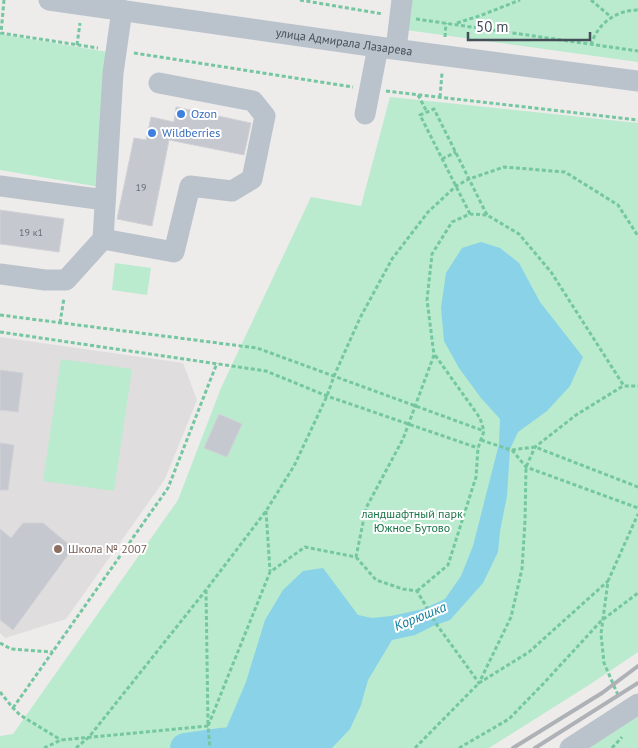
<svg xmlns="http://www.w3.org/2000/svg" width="638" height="748" font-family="'PT Sans',sans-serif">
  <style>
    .education { fill: #dfdddd }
    .green { fill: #baebce }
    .water { fill: #89d2e7 }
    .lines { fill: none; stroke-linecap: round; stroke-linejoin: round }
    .river { stroke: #89d2e7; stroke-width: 30 }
    .building { fill: #c5c8ce; stroke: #d0d2d7 }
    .path { stroke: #74c7a0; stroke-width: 3; stroke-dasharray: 4 2.5; stroke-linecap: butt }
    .minor { stroke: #bac3cb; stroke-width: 21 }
    .rail { stroke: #aeb1b6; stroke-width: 4 }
    .shop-dot { fill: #3f7fe0; stroke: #fff; stroke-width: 2 }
    .education-dot { fill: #8d6e63; stroke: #fff; stroke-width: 2 }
    .labels { text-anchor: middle; stroke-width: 4; stroke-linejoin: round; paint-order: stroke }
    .number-label { font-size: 10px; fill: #656d76 }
    .street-label { font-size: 12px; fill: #454f58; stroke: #fff }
    .shop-label { font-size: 12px; fill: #366cbe; stroke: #fff; text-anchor: start }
    .park-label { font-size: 12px; fill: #1a7549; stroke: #fff }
    .education-label { font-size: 12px; fill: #785e54; stroke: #fff; text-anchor: start }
    .water-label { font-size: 14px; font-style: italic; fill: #127e9e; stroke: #fff }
  </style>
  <rect width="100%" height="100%" fill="#eeebeb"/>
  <path class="education" d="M0,337l183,26 14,37 -32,79 -99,140 -61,19 -5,-5z"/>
  <path class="green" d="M410,0h228v62l-232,-32z
    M0,34l120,20 -20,133 -100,-17z
    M390,97l248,26v529l-49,33 -100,63h-489v-12l13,-2 165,-234 43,-112 90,-191 50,9z
    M115,263l36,5 -4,27 -35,-5z
    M61,359l71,10 -18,122 -71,-10z
    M638,712v36h-56z"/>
  <path class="water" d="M481,242l19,6 19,15 21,39 43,55 -13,29 -23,25 -29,21 -8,17 -3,47 -7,35 -2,21 -15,31 -33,37 -17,6 -18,9 -23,5 -24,40 -7,25 -11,24 -18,19h-105l-7,-5 26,-61 19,-62 18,-30 20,-19 20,-3 35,47 14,3 19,-2 32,-7 22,-10 16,-23 12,-30 26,-102 1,-25 -19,-21 -22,-30 -15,-27 -3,-33 5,-35 16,-25z"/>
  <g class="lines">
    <path class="river" d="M185,748l35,-5 40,-3"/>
  </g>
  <path class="building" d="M176,107l75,16 -7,32 -75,-15 -17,86 -35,-7 17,-81 12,2 5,-23 23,5z
    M0,210l64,9 -5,33 -59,-8z
    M0,370l23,3 -5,39 -18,-2z
    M219,414l23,10 -15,33 -23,-9z
    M0,443l14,2 -6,45h-8z
    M23,523h20l30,25 -60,82 -13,-10v-91l11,9z"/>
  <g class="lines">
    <path class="path" d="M4,0l-3,33 97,15
      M300,0l83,14
      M591,0l20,17
      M416,19l222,32
      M457,23l25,-8 38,-15
      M445,37l1,-14
      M77,45l3,-22
      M591,45c6,-21 25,-35 47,-35
      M134,53l219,34
      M386,91l252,29
      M418,95l9,17
      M440,97l2,-24
      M442,159l14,-7
      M470,214l-50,-99 14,-6 53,106
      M0,315l257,33 227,83
      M60,323l4,-25
      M0,332l266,39 61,25 151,52
      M481,440l30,10 24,-3 103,40
      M512,450l14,17 112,41
      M266,511l4,60
      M356,557l20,23 27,9 14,2 20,34 42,58 32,-66 11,-48 3,-48 1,-54 9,-20 41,-32 47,-29
      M206,590l2,136 62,-154 35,-25 51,10 10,-49 37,-69 31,-84 -7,-55 5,-46 20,-32 18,-8 17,1 32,19 32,38 73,114h14
      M417,591l31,-26 28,-88 2,-29 6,-17 -4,-13 -45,-63
      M0,643l11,6 42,3
      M0,692l13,16 7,7 41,25
      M618,695l-14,-32 -3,-29 7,-53 30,-67
      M13,708l155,-220 49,-125
      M44,748l17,-8 147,-14 2,22
      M76,748l13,-11 117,-147 60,-79 28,-45 33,-70 7,-20 26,-58 32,-59 36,-47 28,-26 13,-7 35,-12 61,5 53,33 20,31
      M415,748l64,-65 50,-31 79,-71
      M459,748l50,-29 34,-35 58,-63 37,-28
      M612,748l10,-11"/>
    <g class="minor">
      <path id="s1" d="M49,0l329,47 260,34"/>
      <path d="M396,49l6,-49"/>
      <path d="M365,114l13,-67"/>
      <path d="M0,186l105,14"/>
      <path d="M103,239l71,13 16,-66 42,5 20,-12 13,-63 -12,-15 -94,-18"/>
      <path d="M0,274l45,6h21l37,-41 10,-166 9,-63"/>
      <path d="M570,748l68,-44"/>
    </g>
    <path class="rail" d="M513,748l89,-55 36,-27
      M535,748l103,-65"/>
  </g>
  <g class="shop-dot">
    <circle cx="181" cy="114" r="5"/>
    <circle cx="152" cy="133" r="5"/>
  </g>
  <circle class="education-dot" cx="58" cy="549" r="5"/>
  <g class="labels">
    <g class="number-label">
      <text x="141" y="191">19</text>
      <text x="31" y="236">19 к1</text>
    </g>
    <g class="street-label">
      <text dy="4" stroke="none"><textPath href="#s1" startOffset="298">улица Адмирала Лазарева</textPath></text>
    </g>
    <g class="shop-label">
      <text x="191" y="118">Ozon</text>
      <text x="162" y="137">Wildberries</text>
    </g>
    <g class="park-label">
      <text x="412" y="518">ландшафтный парк<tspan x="412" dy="14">Южное Бутово</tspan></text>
    </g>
    <g class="education-label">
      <text x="68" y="553">Школа № 2007</text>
    </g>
    <g class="water-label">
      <text transform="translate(420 616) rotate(-22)" y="5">Корюшка</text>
    </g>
  </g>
  <path d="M468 32v8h122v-8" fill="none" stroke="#454f58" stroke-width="2.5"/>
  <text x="476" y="32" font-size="15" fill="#454f58" stroke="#ffffff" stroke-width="4" paint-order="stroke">50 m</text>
</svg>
